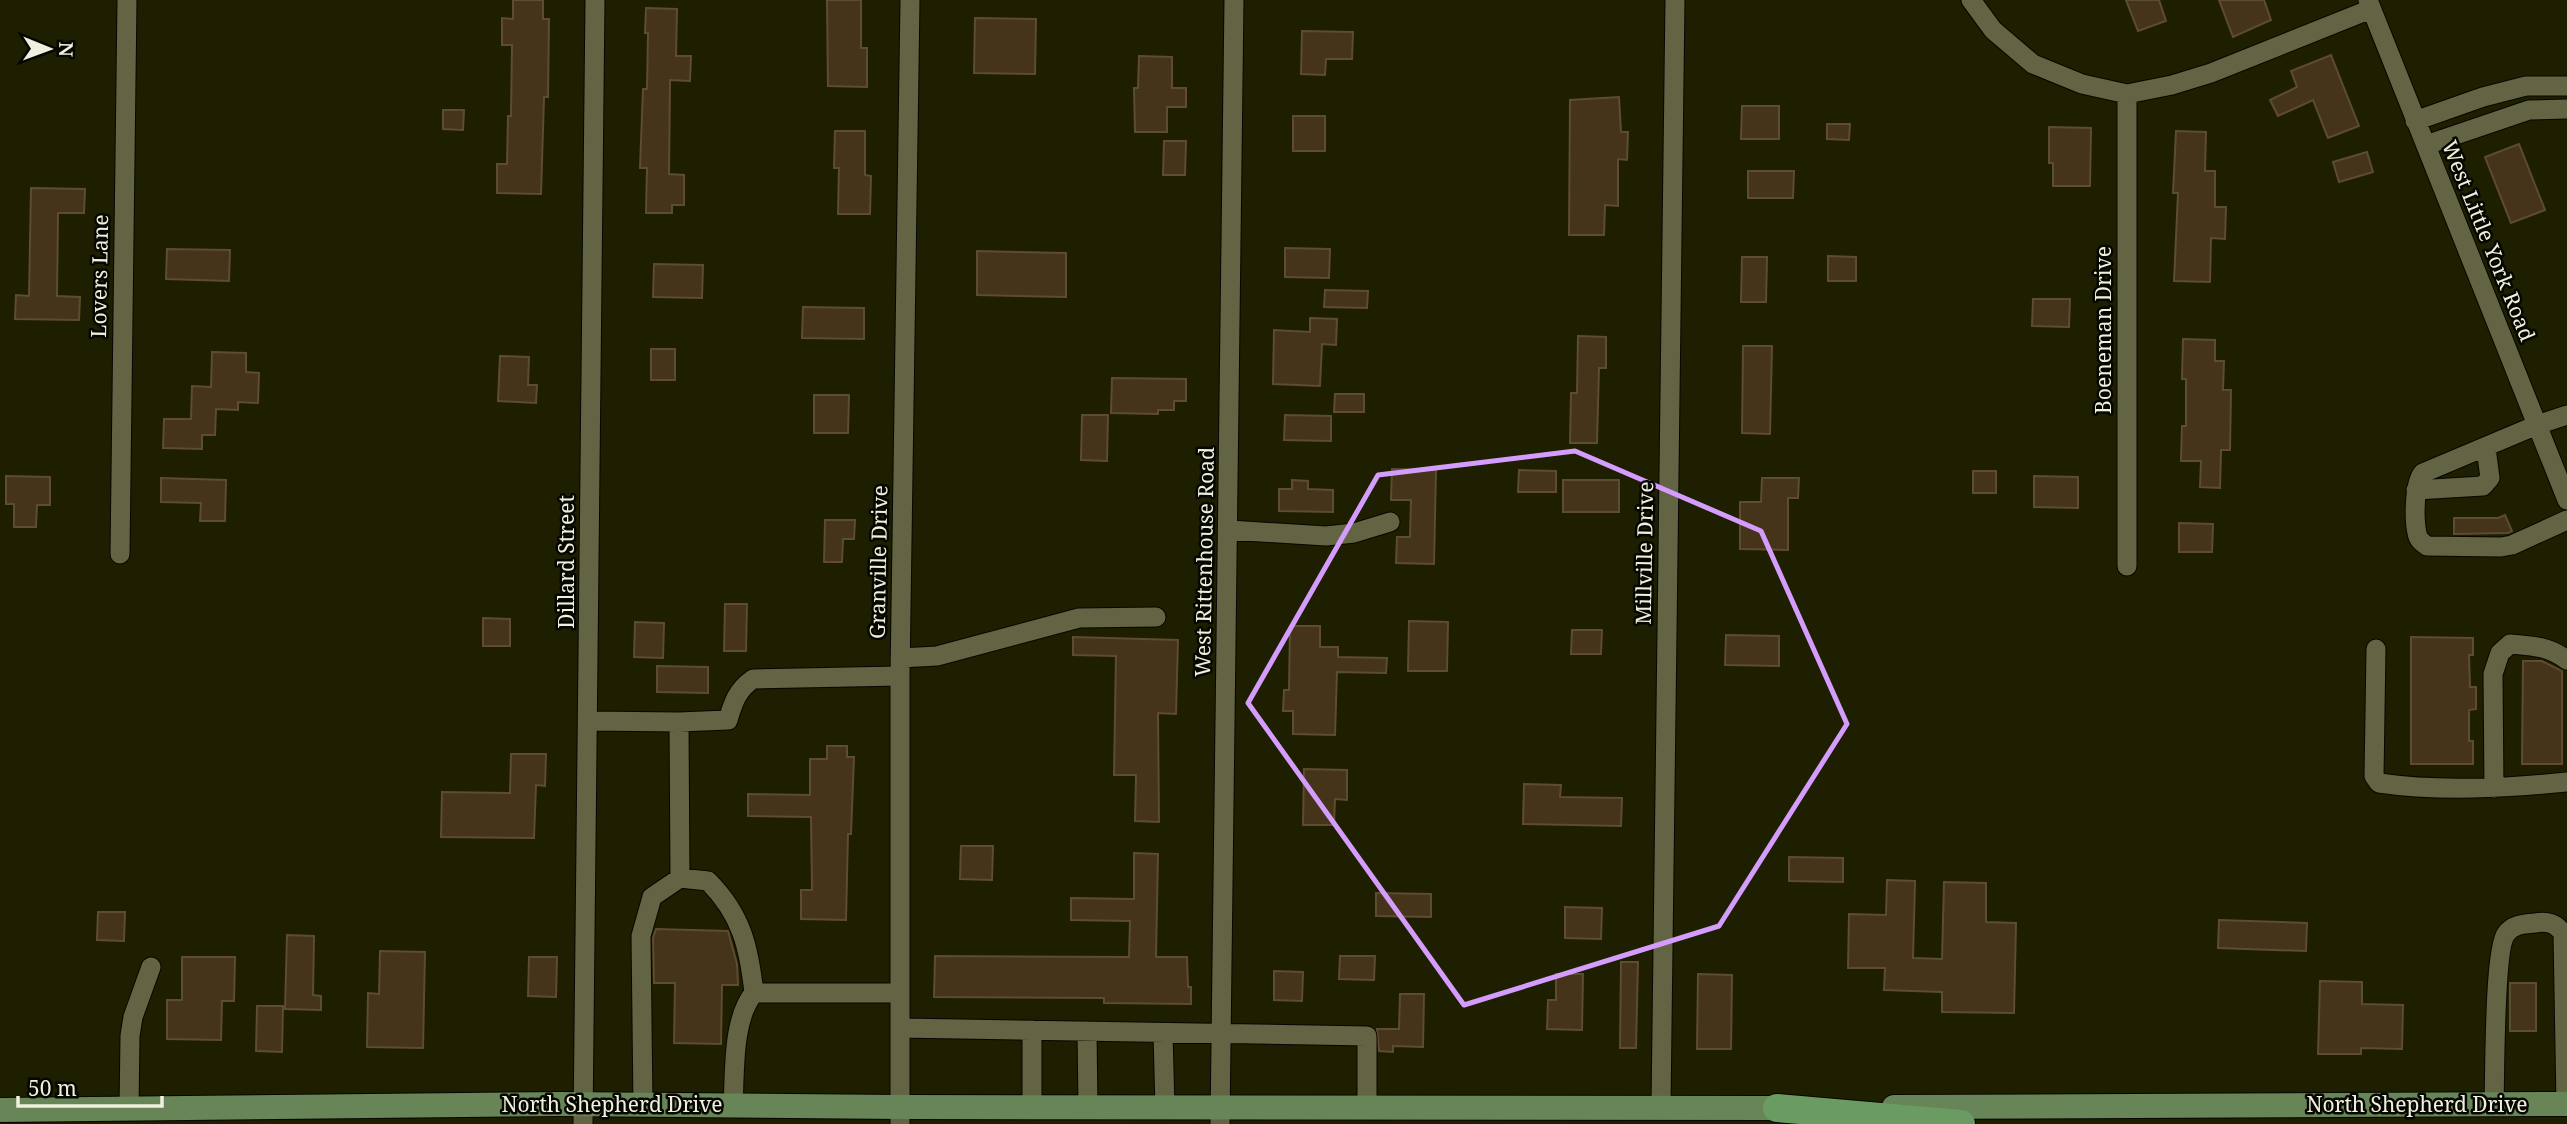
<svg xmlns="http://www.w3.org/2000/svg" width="2567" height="1124" font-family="'Noto Serif',serif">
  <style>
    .building { fill: #45341a; stroke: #5e4c31; stroke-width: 2 }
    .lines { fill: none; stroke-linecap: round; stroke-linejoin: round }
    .minor-casing { stroke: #080700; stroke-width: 21 }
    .major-casing { stroke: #080700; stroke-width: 26 }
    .highway-casing { stroke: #080700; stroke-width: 30 }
    .minor { stroke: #636444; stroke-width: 19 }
    .major { stroke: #678557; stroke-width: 24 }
    .highway { stroke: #699b63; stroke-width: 28 }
    .marked { fill: none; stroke: #d49cfc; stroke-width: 5; stroke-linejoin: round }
    .labels { text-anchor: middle; stroke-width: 5; stroke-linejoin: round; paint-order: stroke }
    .street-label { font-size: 21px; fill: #eff0de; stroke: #070701 }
  </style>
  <rect width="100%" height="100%" fill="#1e1e01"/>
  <path class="building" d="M513,0h30v19h6l-1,78h-4l-3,97 -44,-1v-29h10l1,-48h3l1,-71h-10v-27l11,1z
    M827,0h34v48h6v39l-39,-1z
    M2126,0h33l7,21 -28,10z
    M2219,0h45l7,20 -38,17z
    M646,8l31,1 -1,47h15l-1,25 -20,-1 -1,94 15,1v30h-12v8h-26l1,-45h-7l3,-79h4l1,-56h-3z
    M975,18l61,1 -1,55 -61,-1z
    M1302,31l51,1 -1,27h-26l-1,16 -24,-1z
    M2331,55l28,71 -31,12 -15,-38 -35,16 -8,-16 27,-13 -6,-16z
    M1139,56l33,1v31h14v19h-19v25h-32l-1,-44h4z
    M1619,97l2,35h7l-1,28 -9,-1v47l-13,-1 -1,30h-35l1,-135z
    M1742,106h37v33h-38z
    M443,110h21l-1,20 -20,-1z
    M1293,116h32v35h-32z
    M1827,124h23l-1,16 -22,-1z
    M2049,127l42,1 -1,58h-37v-23h-4z
    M835,131h30v44l6,1 -1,38h-32l1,-46h-5z
    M2176,131l30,1 -1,39h10v36h11l-1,32 -14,-1 -1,44 -36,-1 4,-88h-5z
    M1164,141h22l-1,34h-22z
    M2519,144l26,66 -34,13 -26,-66z
    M2367,152l6,20 -34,10 -6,-20z
    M1748,171h46l-1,27h-45z
    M31,188l54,1 -1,24h-26l-1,83 23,1 -1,23 -64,-1 1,-24 13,1z
    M1285,248l45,1 -1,29 -44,-1z
    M167,249l63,1 -1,31 -63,-2z
    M977,251l89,2v44l-89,-2z
    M1828,256l28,1v24h-28z
    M1742,257h25l-1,45h-25z
    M654,264l49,1 -1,33 -49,-1z
    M1325,290l43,1 -1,17 -43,-1z
    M2033,299h37l-1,28 -37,-1z
    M803,307l61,1v31l-62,-1z
    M1310,318l27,1 -1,26 -14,-1 -2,42 -47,-2 1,-54 36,2z
    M1578,336l28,1v31h-7l-2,75h-27l1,-50h6z
    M2183,339l32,1v21h9l-1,29h8l-1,60h-9l-1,38 -20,-1 1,-26h-20l1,-35h4v-47h-4z
    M1743,346h29l-2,88 -28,-1z
    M651,349h24v31h-24z
    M212,352l34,1v19l13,1 -1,30 -20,-1v8l-22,-1 -1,26h-13v14l-39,-1 1,-29h27l1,-33 19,1z
    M500,356l29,1 -1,28h9l-1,18 -38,-2z
    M1112,378l74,1v22h-12v9h-16v4l-47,-1z
    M1335,394h29v18h-30z
    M814,395h35l-1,38h-34z
    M1082,415h26l-1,46 -26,-1z
    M1285,415l46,1v25l-47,-1z
    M1392,469l44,1 -2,94 -38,-1 1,-26h13l1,-37h-20z
    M1519,470l37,1v21h-38z
    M1973,471h23v22h-23z
    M6,476l44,1v28h-13l-1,22h-22v-23h-8z
    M2034,476l44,1v31l-44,-1z
    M161,478l65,2 -1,41h-25l1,-18 -40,-1z
    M1762,478h37l-1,20h-10v52l-48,-1v-47h21z
    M1292,480l16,1v8l25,1v22l-54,-1v-22h13z
    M1563,480h56v32h-56z
    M2505,515l7,16 -4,2 -54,1v-16h44z
    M825,520h30l-1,19h-11l-1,23h-18z
    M2179,523l34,1 -1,28h-33z
    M725,604h22l-1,47h-22z
    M483,618l27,1v27h-27z
    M1409,621l39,1 -1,49h-39z
    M635,622l29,1 -1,35 -29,-1z
    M1290,626h30v21h18v10l49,1 -1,15 -49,-1 -2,63 -42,-1v-23h-10l1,-21h5z
    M1572,630h30l-1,24h-30z
    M1726,635l53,1v30l-54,-1z
    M1073,637l105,3 -2,74 -18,-1 1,109 -24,-1 1,-46h-22l2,-119 -43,-1z
    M2411,637l62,1v17h-4l1,32h6v22l-7,1v31h4v23h-62z
    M2523,661h19l20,10v93h-40z
    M657,666l51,1v26l-51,-1z
    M827,746h20v11h7l-3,77h-3l-2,86 -45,-1v-29h11l-1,-73 -63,-1v-22l62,1v-36h17z
    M511,754h35l-1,32 -9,-1 -2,53 -93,-1 1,-45 68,1z
    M1304,769l43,1v30l-12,-1 -1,26h-31z
    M1524,784l37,1 -1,12 62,1 -1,28 -98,-2z
    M961,846h32l-1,34 -32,-1z
    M1134,853l24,1 -2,103h31l1,30h3v17l-87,-1v-5l-170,-1 1,-41 194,1 1,-36 -59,-1v-22l63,1z
    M1789,857l54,1v24l-54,-1z
    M1887,880l28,1 -2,77 29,1 2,-77 42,1v39l30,1 -2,90 -72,-1v-20l-58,-2 1,-22h-37l1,-54 37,1z
    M1376,893l55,1v23l-55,-1z
    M1565,907l37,1 -1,31 -36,-1z
    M98,912h27l-1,29 -27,-1z
    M2219,920l88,3 -1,28 -88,-3z
    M656,929l72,2 9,33 1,21h-16l-1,59 -47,-1 1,-60h-21l-1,-45z
    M287,935l27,1 -1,59 8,1v14l-36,-1z
    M380,951l45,1 -2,96 -56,-1 1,-54 11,1z
    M1340,956h35l-1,24 -35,-1z
    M182,957h53l-1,44h-12l-1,39 -54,-1v-39h15z
    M529,957h28l-1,40 -28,-1z
    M1621,962h17l-2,86h-16z
    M1274,971l29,1 -1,29 -28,-1z
    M1556,974h27l-1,56 -35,-1 1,-29h8z
    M1698,974l34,1 -1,74h-34z
    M2320,981l42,1v22l41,1 -1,44 -41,-1v6h-43z
    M2510,983h26v48h-26z
    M1400,994h24l-1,53 -30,-1v6l-14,-1 -2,-22h22z
    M257,1006h26l-1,46 -26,-1z"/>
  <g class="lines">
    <g class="minor-casing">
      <path id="minor" d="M1971,0l22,30 40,34 49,20 45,10 45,-9 39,-12 160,-64
        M2368,0l199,500
        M2127,94v472
        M2415,121l68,-24 43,-11h41
        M2426,145l103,-35 38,-1
        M2567,415l-30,10 -114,48c-9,9 -9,47 -6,60 1,7 5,9 10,13l74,1 11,-2 55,-25
        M2416,490l67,-4 7,-8 -4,-30
        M1229,530l97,6 28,-3 36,-11
        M120,554l7,-554
        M2376,649l-2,127 5,7c62,9 126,5 188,-1
        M900,658l37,-2 142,-38 77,-1
        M589,721l90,1 1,156
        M679,722l49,-2c5,-17 9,-30 25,-41l147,-3
        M2494,788l-1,-114 7,-21 10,-9c23,2 38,2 57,16
        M754,993h146
        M900,1028l467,8v72
        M1032,1030v78
        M1087,1031l1,77
        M1163,1033l2,75
        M2494,1104c1,-27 0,-154 12,-170 7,-10 19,-10 29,-11 13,-2 20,0 28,10l3,171
        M643,1105l-2,-169 11,-39 28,-19 28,3c34,34 41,67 46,112 -22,26 -19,80 -21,113
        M1661,1106l14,-1106
        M129,1110l1,-74 3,-19 18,-50
        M583,1124l12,-1124
        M900,1124v-448l10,-676
        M1220,1124l14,-1124"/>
    </g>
    <g class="major-casing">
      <path id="major" d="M1894,1107l673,-3
        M0,1110l560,-6 340,3 895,1"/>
    </g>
    <g class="highway-casing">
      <path id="highway" d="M1777,1108l184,16"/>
    </g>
    <use href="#minor" class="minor"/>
    <use href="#major" class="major"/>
    <use href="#highway" class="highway"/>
  </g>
  <path class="marked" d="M1575,451l186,80 86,193 -128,202 -255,79 -216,-302 130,-228z"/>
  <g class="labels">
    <g class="street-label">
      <text transform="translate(2488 241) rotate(68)" y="7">West Little York Road</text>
      <text transform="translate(100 276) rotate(-89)" y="7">Lovers Lane</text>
      <text transform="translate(2104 330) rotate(-90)" y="7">Boeneman Drive</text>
      <text transform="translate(1645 553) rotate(-89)" y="7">Millville Drive</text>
      <text transform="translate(567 562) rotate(-90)" y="7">Dillard Street</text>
      <text transform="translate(879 562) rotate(-89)" y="7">Granville Drive</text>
      <text transform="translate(1205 562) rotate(-89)" y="7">West Rittenhouse Road</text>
      <text x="612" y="1112">North Shepherd Drive</text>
      <text x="2417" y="1112">North Shepherd Drive</text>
    </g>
  </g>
  <g transform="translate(49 49) rotate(91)" stroke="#070701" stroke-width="5" paint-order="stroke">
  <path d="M0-5L12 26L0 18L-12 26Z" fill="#eff0de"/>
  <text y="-10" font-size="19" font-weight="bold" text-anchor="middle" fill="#eff0de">N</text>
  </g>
  <path d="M18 1096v10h144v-10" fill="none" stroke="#eff0de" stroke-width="3.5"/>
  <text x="28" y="1096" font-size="21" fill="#eff0de" stroke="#070701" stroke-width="5" paint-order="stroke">50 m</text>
</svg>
